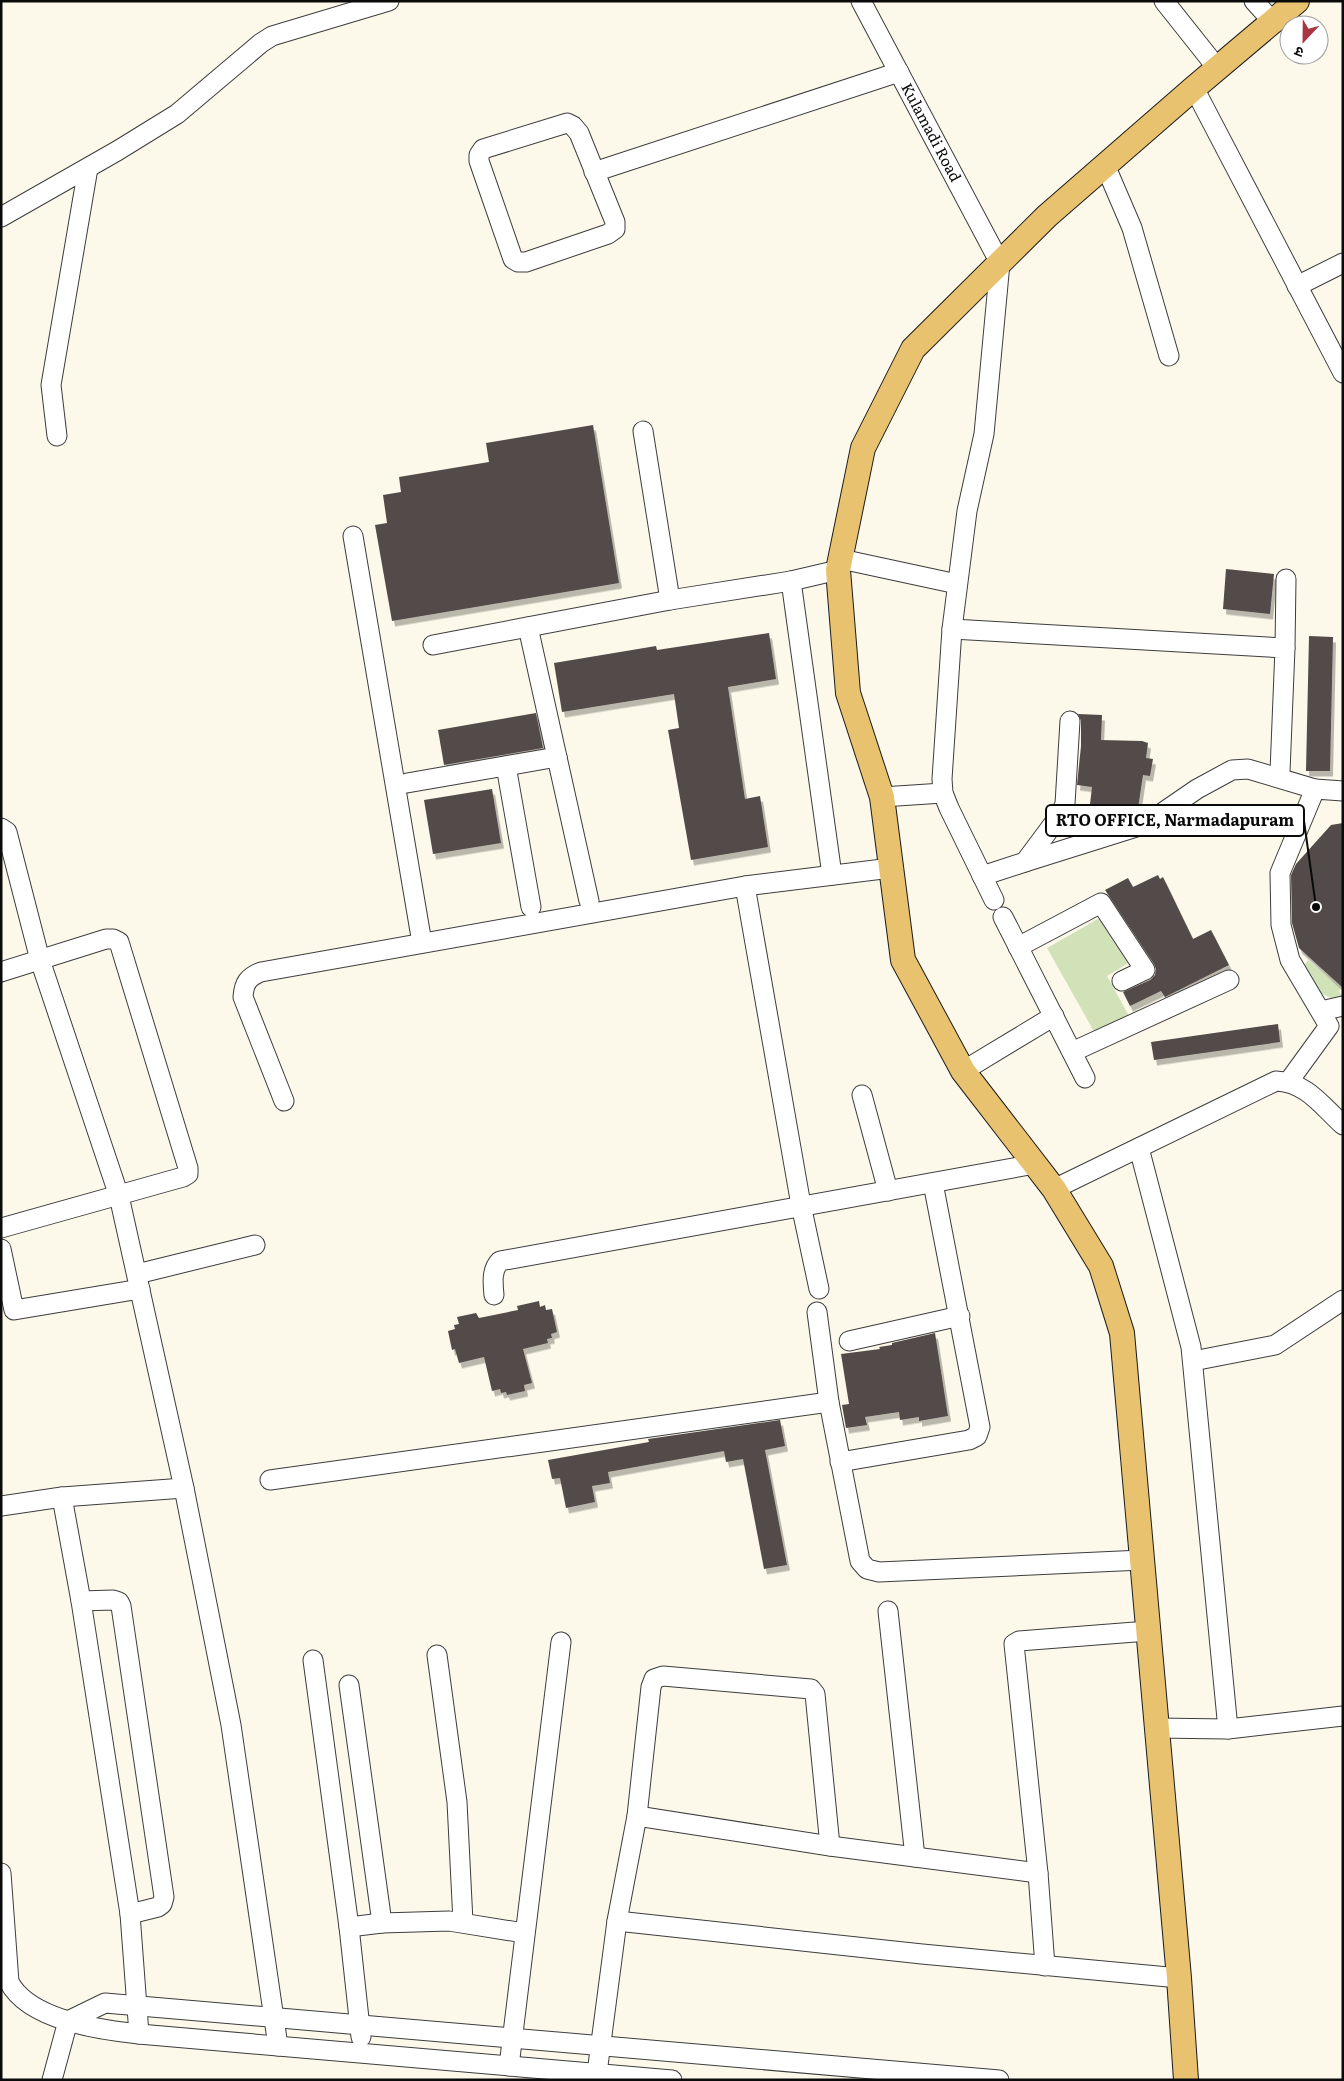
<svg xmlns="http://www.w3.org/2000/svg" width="1344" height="2081" font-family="Literata,'Noto Sans Devanagari',serif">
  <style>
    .green { fill: #d1e2b9 }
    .building { fill: #524b48; filter: url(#shadow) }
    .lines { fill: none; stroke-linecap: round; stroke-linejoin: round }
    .minor-casing { stroke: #3d3d3d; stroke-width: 21 }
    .major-casing { stroke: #1b1b1b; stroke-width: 26 }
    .minor { stroke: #fff; stroke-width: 19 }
    .major { stroke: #e8c26f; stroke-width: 24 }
    .labels { text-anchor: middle; stroke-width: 5; stroke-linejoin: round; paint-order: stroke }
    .street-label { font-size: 15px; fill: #0a0a0a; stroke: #fff }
    .leader { fill: none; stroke: #0a0a0a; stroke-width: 2 }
    .callout-dot { fill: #0a0a0a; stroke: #fff; stroke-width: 2 }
    .callout { fill: #fff; stroke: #0a0a0a; stroke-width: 2 }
    .callout-label { font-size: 16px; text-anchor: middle; font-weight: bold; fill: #0a0a0a }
  </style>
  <defs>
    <filter id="shadow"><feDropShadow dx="3" dy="5.5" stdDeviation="0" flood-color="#0004"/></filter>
  </defs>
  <rect width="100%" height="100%" fill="#fcf8ea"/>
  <path class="green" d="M1105,915l27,46 -25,15 22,40 -33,19 -49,-87z
    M1308,960l33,28 -2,4 4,4 -3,6 -22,-10 -18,-21z"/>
  <path class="building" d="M593,425l26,158 -227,38 -17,-96 12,-2 -4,-28 18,-3 -2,-15 90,-15 -3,-19z
    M1226,569l48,5 -4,40 -47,-5z
    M769,633l7,46 -48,8 17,112 15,-3 8,51 -77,13 -23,-130 11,-2 -5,-34 -112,18 -8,-49 102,-17 1,4z
    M1309,636l24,1 -3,134h-24z
    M536,713l7,35 -99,17 -6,-35z
    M1078,714l24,1 -1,25 41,1 6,2 -2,15 7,1 -3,17 -7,-1 -6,40 -7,2 -41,-4 3,-26 -15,-2 4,-39v-25z
    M492,789l9,54 -68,11 -9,-54z
    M1218,804l68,4 -1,22 -69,-4z
    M1343,823v165l-44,-40 -7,-25 -1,-48 5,-11 35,-39z
    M1158,875l2,4 3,-2 30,62 18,-9 18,35 -64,32 -4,-6 -31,15 -7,-14 27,-12 5,-5 1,-6 -2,-5 -49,-74 23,-12 5,9z
    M1278,1024l2,18 -126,18 -3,-18z
    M539,1301l1,6 5,-2 1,5 6,-1 5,23 -6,2 1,4 -5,1 1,4 -25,6 9,34 -8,2 1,6 -18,4 -1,-3 -5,1 -1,-4 -8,2 -8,-34 -25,6 -4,-14 -3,1 -4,-19 7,-2 -1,-4 5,-1 -2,-7 19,-4 3,5 39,-8 -1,-4z
    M935,1333l13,83 -29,5v-4l-19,3 -1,-8 -34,5 2,8 -21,3 -4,-23 7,-1 -8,-50 39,-5 -1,-2 13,-2v-2z
    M780,1420l5,26 -20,4 22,115 -23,4 -21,-110 -17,3 -2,-11 -116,21 2,11 -18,3 3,16 -29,6 -6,-30 -8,1 -4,-19 101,-18 -1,-3z"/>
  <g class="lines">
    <g class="minor-casing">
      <g id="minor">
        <path id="s1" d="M861,1l139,262 -16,171 -17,77 -15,118 -10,150 1,14 6,15 45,92"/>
        <path d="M1164,1l54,68"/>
        <path d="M1254,1l19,21"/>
        <path d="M1194,88l149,285"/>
        <path d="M567,123l6,3 6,7 36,89v7l-7,5 -82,28h-8l-5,-3 -34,-98v-6l4,-6z"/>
        <path d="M1105,165l27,63 37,128"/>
        <path d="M594,172l305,-100"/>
        <path d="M1,217l116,-66 60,-37 84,-71 11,-7 117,-35"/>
        <path d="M1297,286l46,-23"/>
        <path d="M643,431l27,169"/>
        <path d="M57,436l-6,-51 37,-217"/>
        <path d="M353,536l69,407"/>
        <path d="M841,559l116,25"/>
        <path d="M791,581l41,294"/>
        <path d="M528,627l61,274"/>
        <path d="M952,629l333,19 -5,124"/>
        <path d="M433,645l237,-45 121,-19 47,-11"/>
        <path d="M1285,648l1,-69"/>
        <path d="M506,766l25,141"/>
        <path d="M407,783l150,-26"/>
        <path d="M882,797l61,-4"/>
        <path d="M1,828l6,4 33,128 79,236 65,292 47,237 47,321"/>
        <path d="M1025,862l121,-38 51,-35 35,-19 16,-1 67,20"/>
        <path d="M982,876l43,-14 35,-47 5,-11 5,-83"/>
        <path d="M745,886l56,319 18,84"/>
        <path d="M1003,917l82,161"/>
        <path d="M1018,947l83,-44 44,67 -23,11"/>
        <path d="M1,972l105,-33h7l6,3 69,226v6l-5,3 -182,51"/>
        <path d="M1321,1011l22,-5"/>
        <path d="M1072,1052l157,-72"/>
        <path d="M963,1071l91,-55"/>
        <path d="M1289,1081l40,-55 -39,-66 -9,-35 -1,-52 35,-84 28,2"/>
        <path d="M862,1095l26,96"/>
        <path d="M284,1101l-41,-104c1,-14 5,-20 18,-25l484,-86 146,-18"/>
        <path d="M1139,1148l52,199 37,382"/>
        <path d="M1054,1189l222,-108c30,1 46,25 67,44"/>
        <path d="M1,1249l13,61 126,-21"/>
        <path d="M137,1274l118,-29"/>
        <path d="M494,1295c-1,-11 -3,-25 6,-34l535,-97"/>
        <path d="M817,1312l12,90 31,159 7,8 12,3 263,-12"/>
        <path d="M849,1341l111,-25"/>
        <path d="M1193,1361l82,-16 68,-45"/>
        <path d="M840,1462l129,-22 8,-4 3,-9 -47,-244"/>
        <path d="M270,1480l559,-78"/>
        <path d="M62,1497l19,104 49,313 9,120"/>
        <path d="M1,1506l61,-9 122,-9"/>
        <path d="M81,1601l32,-1 6,2 2,4 43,291 -2,7 -4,3 -28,7"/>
        <path d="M888,1611l27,246"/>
        <path d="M437,1655l20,147 6,120"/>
        <path d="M313,1660l36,267 12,110"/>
        <path d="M349,1685l33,238"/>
        <path d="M1156,1728l72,1 115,-13"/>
        <path d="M637,1816l193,30 208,27"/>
        <path d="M1,1873l8,109c20,38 91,48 130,52l533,46"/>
        <path d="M617,1921l305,33 257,24"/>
        <path d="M349,1927l33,-4 67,-2 75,12"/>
        <path d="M1045,1966l-7,-93 -24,-229 5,-3 129,-10"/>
        <path d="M509,2066l52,-424"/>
        <path d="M597,2073l20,-152 20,-105 14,-129 3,-8 9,-3 148,13 4,5 15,152"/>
        <path d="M52,2080l16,-59 37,-18 894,77"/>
      </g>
    </g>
    <g class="major-casing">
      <path id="major" d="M1186,2080l-7,-102 -57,-645 -21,-67 -47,-77 -91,-118 -60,-111 -21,-163 -34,-104 -10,-123 25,-122 50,-99 134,-133 147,-128 103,-87"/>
    </g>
    <use href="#minor" class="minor"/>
    <use href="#major" class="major"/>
  </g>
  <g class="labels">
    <g class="street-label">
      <text dy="5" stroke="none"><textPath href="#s1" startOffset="149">Kulamadi Road</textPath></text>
    </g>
  </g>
  <path class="leader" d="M1316 907L1304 821"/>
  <circle class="callout-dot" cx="1316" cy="907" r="5"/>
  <rect class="callout" x="1046" y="805" width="258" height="31" rx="5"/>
  <g class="callout-label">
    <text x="1175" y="826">RTO OFFICE, Narmadapuram</text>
  </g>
  <rect width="1344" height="2081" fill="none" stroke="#0a0a0a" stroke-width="5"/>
  <g transform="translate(1304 40) rotate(202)"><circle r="24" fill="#ffffff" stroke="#9d9d9d"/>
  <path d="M0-4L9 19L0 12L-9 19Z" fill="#a93442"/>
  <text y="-8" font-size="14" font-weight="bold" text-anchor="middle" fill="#0a0a0a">उ</text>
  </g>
</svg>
